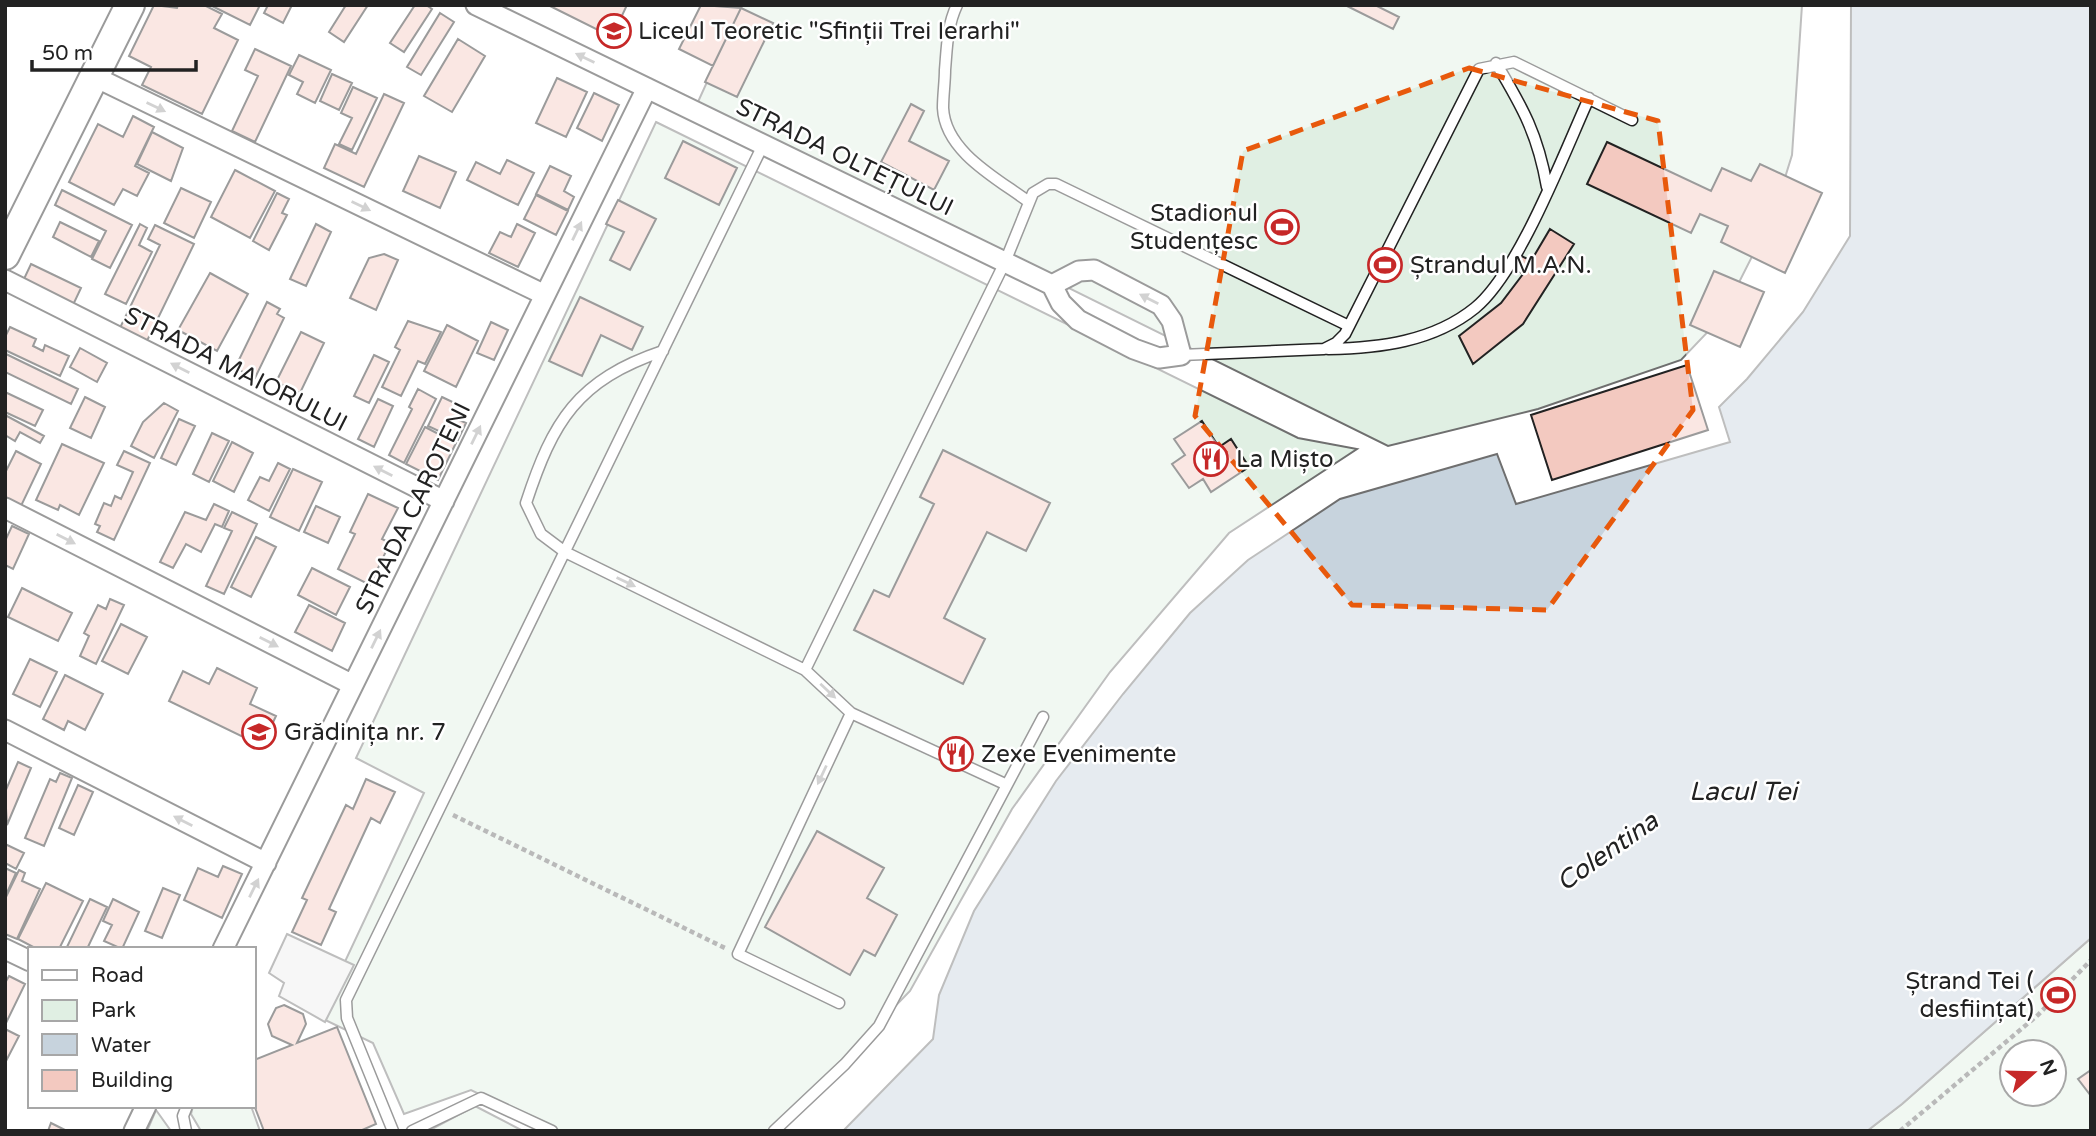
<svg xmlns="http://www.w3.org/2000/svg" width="2096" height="1136" font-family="'Varela Round',sans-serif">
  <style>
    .green { fill: #e0efe3; stroke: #6f6f6f; stroke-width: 2; fill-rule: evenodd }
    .parking { fill: #ededed; stroke: #6f6f6f; stroke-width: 2 }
    .water { fill: #c7d3dd; stroke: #6f6f6f; stroke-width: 2 }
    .building { fill: #f3c9c0; stroke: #222; stroke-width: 2 }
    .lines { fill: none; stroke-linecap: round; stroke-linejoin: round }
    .lane-casing { stroke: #222; stroke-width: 13 }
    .street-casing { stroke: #222; stroke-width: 23 }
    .secondary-casing { stroke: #222; stroke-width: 32 }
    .path { stroke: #646464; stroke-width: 4.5; stroke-dasharray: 5 3.5; stroke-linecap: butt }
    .lane { stroke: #fff; stroke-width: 10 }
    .street { stroke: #fff; stroke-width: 19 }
    .secondary { stroke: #fff; stroke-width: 28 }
    .oneway { fill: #9c9c9c }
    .marked { fill: none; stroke: #e8590c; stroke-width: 5; stroke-dasharray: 14 9; stroke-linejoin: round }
    .labels { text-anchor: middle; stroke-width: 5; stroke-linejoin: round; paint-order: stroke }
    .poi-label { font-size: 24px; fill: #222; stroke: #fff; text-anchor: start }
    .street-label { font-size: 24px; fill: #222; stroke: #fff }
    .water-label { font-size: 26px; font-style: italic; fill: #222; stroke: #fff }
  </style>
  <rect width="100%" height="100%" fill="#fff"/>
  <path class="green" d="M742,5h1060l-10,150 -18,58 -53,105 -40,42 -143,49 -150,37 -691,-342z
    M656,122l642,316 59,11 -128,84 -119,139 -98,137 -102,182 -136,140h-217l-86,-41 -67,24 -31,-71 -54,-26 105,-224 -68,-35z
    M2091,938v193h-224l35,-27zM2012,1052h42v42h-42z
    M193,1106h58l9,25h-59l-10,-17z
    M475,1106l48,25h-95z
    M156,1110l15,21h-24z"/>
  <path class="parking" d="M287,934l67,31 -29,57 -46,-26 5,-13 -15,-10z"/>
  <path class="water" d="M1851,5h240v933l-189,166 -35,27h-1024l90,-92 6,-44 35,-84 82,-130 67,-87 67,-81 58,-53 92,-61 157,-45 19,50 214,-62 -11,-35 28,-28 56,-67 47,-76z"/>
  <path class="building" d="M154,5l23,3 1,-3h26l18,9 -8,14 24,12 -36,74 -60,-29 9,-18 -22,-11z
    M210,5h50l-10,20z
    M268,5h24l-9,18 -19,-10z
    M346,5h22l-24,37 -15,-10z
    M415,5h11l6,4 -28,43 -14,-9z
    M548,5h79l-15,32z
    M701,5l40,3 -28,58 -34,-17z
    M1345,5h30l24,12 -6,12z
    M741,8l32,15 -36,74 -32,-15z
    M440,13l14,9 -33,53 -14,-8z
    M458,39l27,17 -33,56 -28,-16z
    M255,49l36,17 -36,76 -23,-11 26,-55 -13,-6z
    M299,55l32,15 -16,33 -18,-9 6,-12 -14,-7z
    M332,74l20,9 -13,27 -19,-9z
    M557,78l30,14 -21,45 -30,-14z
    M353,87l24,11 -25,52 -13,-6 13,-26 -11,-5z
    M594,93l25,12 -17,36 -25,-13z
    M384,94l20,9 -40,84 -40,-19 11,-24 21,10z
    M911,104l13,7 -15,30 40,20 -15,29 -53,-28z
    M133,116l21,11 -19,39 14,7 -12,23 -14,-7 -9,16 -45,-23 29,-58 25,13z
    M152,132l31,16 -12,33 -34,-17z
    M683,141l54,27 -18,37 -54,-27z
    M1607,142l104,49 11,-23 29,13 9,-17 62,29 -37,80 -64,-31 7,-16 -28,-12 -9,19 -104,-49z
    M419,156l37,16 -16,36 -37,-17z
    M507,160l27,13 -16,32 -51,-25 9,-18 24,12z
    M550,166l21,10 -7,15 10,6 -6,13 -32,-16z
    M235,170l40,21 -25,47 -39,-21z
    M181,188l30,14 -17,36 -30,-15z
    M62,190l70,35 -22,43 -18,-9 14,-28 -51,-26z
    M277,193l12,6 -7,14 5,2 -18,35 -16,-9z
    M536,195l32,16 -12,24 -32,-16z
    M618,200l38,19 -26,51 -20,-10 14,-28 -18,-8z
    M60,222l39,19 -8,16 -38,-20z
    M140,224l7,4 -8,17 13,7 -26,52 -21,-10z
    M316,224l15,8 -25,54 -16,-7z
    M517,224l18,9 -17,34 -29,-14 11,-21 11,5z
    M155,225l39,19 -49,101 -27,-13 42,-87 -12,-6z
    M1550,229l24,15 -51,80 -50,40 -14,-28 42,-33 22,-29 -11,-7 8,-12 11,6z
    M384,254l14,6 -22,50 -26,-12 19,-40z
    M31,264l50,24 -8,17 -50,-24z
    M1714,271l50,21 -24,55 -50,-22z
    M210,273l38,21 -31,57 -39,-21z
    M580,297l63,30 -11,23 -31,-15 -19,41 -33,-15z
    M267,302l13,7 -3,5 7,4 -29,60 -20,-10z
    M408,321l33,11 -16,32 -7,-3 -17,35 -19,-9 18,-37 -5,-3z
    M491,322l17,8 -14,30 -17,-7z
    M447,325l31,16 -22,46 -32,-16z
    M10,327l26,12 -3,7 10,5 2,-6 24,11 -9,20 -55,-26v-13z
    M301,332l23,11 -24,50 -24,-11z
    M80,348l27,15 -10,19 -27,-15z
    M6,354l72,35 -7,15 -66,-32z
    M374,355l15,7 -20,41 -15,-7z
    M1687,365l21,65 -156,50 -21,-65z
    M418,389l18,10 -32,64 -15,-8 23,-46 -3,-2z
    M5,392l38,18 -8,16 -30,-14z
    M85,397l20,10 -14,31 -21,-10z
    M442,397l21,10 -6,12 9,4 -8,17 -30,-14z
    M378,399l15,7 -19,41 -16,-8z
    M164,403l14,8 -24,47 -23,-12 12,-24z
    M5,415l39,21 -4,7 -20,-11 -5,9 -10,-6z
    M179,419l16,7 -19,39 -15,-7z
    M1202,421l17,26 12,-8 18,28 -38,25 -8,-13 -14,9 -17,-24 13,-9 -11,-16z
    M425,427l31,16 -18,37 -32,-16z
    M212,433l17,8 -20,41 -16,-8z
    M232,442l21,11 -19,39 -21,-11z
    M62,444l42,19 -25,52 -19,-10 -2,5 -22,-10z
    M943,450l107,53 -24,48 -39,-19 -43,86 41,21 -22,45 -109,-54 20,-40 15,7 45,-93 -14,-7z
    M16,451l25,13 -20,42 -16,-8v-25z
    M124,451l26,12 -36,77 -17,-8 3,-6 -5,-2 9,-21 7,3 4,-10 6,3 12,-27 -16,-7z
    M278,463l12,6 -21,42 -21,-11 12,-23 9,4z
    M293,469l29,13 -23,49 -29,-14z
    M368,494l30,14 -16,31 8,4 -20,42 -32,-16 17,-35 -5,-2z
    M214,504l15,7 -7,16 -7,-3 -14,28 -15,-8 -13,24 -13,-6 25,-50 21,8z
    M316,506l24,11 -12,26 -24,-11z
    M232,512l25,12 -33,70 -18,-8 26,-55 -8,-3z
    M12,526l17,8 -16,35 -8,-4v-24z
    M256,537l20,10 -25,50 -20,-10z
    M312,568l38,19 -14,28 -38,-20z
    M22,588l50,25 -14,28 -50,-24z
    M110,599l14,6 -28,59 -16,-8 9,-20 -5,-3 14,-28 8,4z
    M309,605l36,18 -13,28 -37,-19z
    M121,624l26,13 -19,37 -26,-13z
    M30,659l27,13 -17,35 -27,-13z
    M217,668l40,20 -7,16 26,12 -14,30 -93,-45 14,-30 26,13z
    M65,675l38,19 -18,36 -17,-9 -4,9 -21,-11z
    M18,762l13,6 -24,57 -2,-33z
    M60,773l12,5 -28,68 -19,-8 25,-59 6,3z
    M366,779l29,13 -15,31 -9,-5 -42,91 7,3 -15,33 -29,-13 15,-32 -5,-2 44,-93 7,4z
    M78,785l15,7 -19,43 -15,-7z
    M817,831l67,37 -17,30 30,17 -22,41 -11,-6 -14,25 -85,-48z
    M5,844l19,9 -8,16 -11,-6z
    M223,866l19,8 -20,44 -38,-18 14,-32 20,9z
    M5,868l11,5 -11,24z
    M19,870l6,3 -3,8 18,8 -23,50 -12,-5v-35z
    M46,883l37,18 -24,48h-22l-19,-10z
    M163,888l17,7 -18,43 -17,-7z
    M90,899l17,8 -20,42h-21z
    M113,899l26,13 -17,37 -18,-8 8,-16 -9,-4z
    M9,976l16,8 -20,41v-42z
    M284,1005l19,9 3,10 -9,19 40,-16 39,97 -16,7h-96l-10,-26v-45l38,-15 -20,-9 -4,-12 8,-16z
    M5,1029l14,7 -14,27z
    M2091,1070v26l-13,-17z
    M51,1123l16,8h-19z"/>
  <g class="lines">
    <g class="lane-casing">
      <path id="lane" d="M957,5c-10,21 -10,42 -12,65 0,12 -2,25 -2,38 2,44 55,71 86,94
        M1496,63c27,45 42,72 51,124
        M1328,349c51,-1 105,-7 147,-41 44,-36 89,-155 114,-210
        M663,351c-86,29 -110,70 -137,152l15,31 24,18 240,118 46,43 154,71
        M1181,355l143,-6 12,-6 9,-9 134,-265 35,-7 118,58
        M805,670l200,-408 28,-69 15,-9h8l293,142
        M839,1003l-101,-49 113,-241
        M186,1131l-3,-15 4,-10
        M393,1131l-46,-113 -1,-18 417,-855
        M412,1131l69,-33 71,33
        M774,1131l71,-67 34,-38 164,-309"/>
    </g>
    <g class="street-casing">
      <path id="street" d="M476,5l576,280 9,18 17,17 56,29 25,9 22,-3 -9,-34 -11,-16 -67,-35 -15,1 -27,14
        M95,77l450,218
        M5,280l439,221
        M5,508l348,177
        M5,730l261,133
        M5,949l25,12
        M223,949l424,-861
        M134,1131l12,-25"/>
    </g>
    <g class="secondary-casing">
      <path id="secondary" d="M5,255l125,-250"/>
    </g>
    <path class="path" d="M453,815l272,133
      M1900,1131l138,-116 53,-55"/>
    <use href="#lane" class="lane"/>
    <use href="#street" class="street"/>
    <use href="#secondary" class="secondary"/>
  </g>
  <defs><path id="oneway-solid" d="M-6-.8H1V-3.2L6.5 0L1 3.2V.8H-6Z" transform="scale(1.75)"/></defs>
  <g class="oneway">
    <use href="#oneway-solid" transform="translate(585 58) rotate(-154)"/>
    <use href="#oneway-solid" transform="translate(156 107) rotate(26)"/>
    <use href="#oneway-solid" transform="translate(361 206) rotate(26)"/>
    <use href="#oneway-solid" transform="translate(577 231) rotate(-64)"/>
    <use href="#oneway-solid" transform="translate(1149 299) rotate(-153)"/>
    <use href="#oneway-solid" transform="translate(180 368) rotate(-153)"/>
    <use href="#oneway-solid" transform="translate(476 435) rotate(-64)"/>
    <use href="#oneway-solid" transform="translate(383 471) rotate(-153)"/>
    <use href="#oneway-solid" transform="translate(66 539) rotate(27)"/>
    <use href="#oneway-solid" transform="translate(626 582) rotate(26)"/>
    <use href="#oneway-solid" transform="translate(376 639) rotate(-64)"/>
    <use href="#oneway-solid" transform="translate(269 642) rotate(27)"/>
    <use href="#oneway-solid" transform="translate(828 691) rotate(43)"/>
    <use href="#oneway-solid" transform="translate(822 775) rotate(115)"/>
    <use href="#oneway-solid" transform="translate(183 821) rotate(-153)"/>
    <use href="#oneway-solid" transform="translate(254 888) rotate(-64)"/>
  </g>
  <path d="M0 0H2096V1136H0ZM1469,68l189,53 35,289 -146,200 -195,-5 -157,-189 48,-265z" fill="#fff" fill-opacity=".55" fill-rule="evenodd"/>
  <path class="marked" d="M1469,68l189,53 35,289 -146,200 -195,-5 -157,-189 48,-265z"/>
  <defs>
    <g id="school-ring" transform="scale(1.75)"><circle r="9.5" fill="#fff" stroke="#c62828" stroke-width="1.5"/><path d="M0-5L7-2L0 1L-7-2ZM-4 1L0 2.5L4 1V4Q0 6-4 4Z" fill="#c62828"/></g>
    <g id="stadium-ring" transform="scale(1.75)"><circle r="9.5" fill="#fff" stroke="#c62828" stroke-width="1.5"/><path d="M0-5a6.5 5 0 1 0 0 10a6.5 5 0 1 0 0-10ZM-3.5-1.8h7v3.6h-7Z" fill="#c62828"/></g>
    <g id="restaurant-ring" transform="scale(1.75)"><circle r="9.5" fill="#fff" stroke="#c62828" stroke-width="1.5"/><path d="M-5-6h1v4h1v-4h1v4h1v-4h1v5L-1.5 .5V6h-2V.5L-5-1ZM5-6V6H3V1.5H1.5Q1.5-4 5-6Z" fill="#c62828"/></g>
  </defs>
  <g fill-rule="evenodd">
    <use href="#school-ring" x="614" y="31"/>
    <use href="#stadium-ring" x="1282" y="227"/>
    <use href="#stadium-ring" x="1385" y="265"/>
    <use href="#restaurant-ring" x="1211" y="459"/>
    <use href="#school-ring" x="259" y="732"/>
    <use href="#restaurant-ring" x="956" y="754"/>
    <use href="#stadium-ring" x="2058" y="995"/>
  </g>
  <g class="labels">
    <g class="poi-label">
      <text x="638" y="39">Liceul Teoretic "Sfinții Trei Ierarhi"</text>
      <text x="1258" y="221" text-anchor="end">Stadionul<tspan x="1258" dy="28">Studențesc</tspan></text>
      <text x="1410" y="273">Ștrandul M.A.N.</text>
      <text x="1236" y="467">La Mișto</text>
      <text x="284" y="740">Grădinița nr. 7</text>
      <text x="981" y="762">Zexe Evenimente</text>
      <text x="2034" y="989" text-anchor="end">Ștrand Tei (<tspan x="2034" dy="28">desființat)</tspan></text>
    </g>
    <g class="street-label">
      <text transform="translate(845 157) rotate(26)" y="8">STRADA OLTEȚULUI</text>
      <text transform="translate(236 369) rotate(27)" y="8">STRADA MAIORULUI</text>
      <text transform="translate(413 508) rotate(-64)" y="8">STRADA CAROTENI</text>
    </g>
    <g class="water-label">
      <text x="1743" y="800">Lacul Tei</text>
      <text transform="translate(1607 851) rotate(-35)" y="9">Colentina</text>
    </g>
  </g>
  <rect width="2096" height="1136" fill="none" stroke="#222222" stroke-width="14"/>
  <rect x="28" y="947" width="228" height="161" fill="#ffffff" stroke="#a7a7a7" stroke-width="2"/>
  <rect x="42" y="970" width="35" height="10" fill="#ffffff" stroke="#a7a7a7" stroke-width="2"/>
  <text x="91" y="982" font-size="21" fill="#222222">Road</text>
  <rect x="42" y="1000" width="35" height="21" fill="#e0efe3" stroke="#a7a7a7" stroke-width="2"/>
  <text x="91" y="1017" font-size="21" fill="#222222">Park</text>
  <rect x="42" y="1034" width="35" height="21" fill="#c7d3dd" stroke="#a7a7a7" stroke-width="2"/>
  <text x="91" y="1052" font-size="21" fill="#222222">Water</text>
  <rect x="42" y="1070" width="35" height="21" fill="#f3c9c0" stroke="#a7a7a7" stroke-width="2"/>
  <text x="91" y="1087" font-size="21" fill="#222222">Building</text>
  <g transform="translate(2033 1073) rotate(70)"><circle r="33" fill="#ffffff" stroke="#a7a7a7" stroke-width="2"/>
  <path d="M0-5L12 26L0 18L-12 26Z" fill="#c62828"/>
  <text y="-10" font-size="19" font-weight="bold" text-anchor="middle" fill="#222222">N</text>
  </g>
  <path d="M32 60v10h164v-10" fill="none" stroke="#222222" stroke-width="3.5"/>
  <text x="42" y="60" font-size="21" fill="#222222" stroke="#ffffff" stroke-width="5" paint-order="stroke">50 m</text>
</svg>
